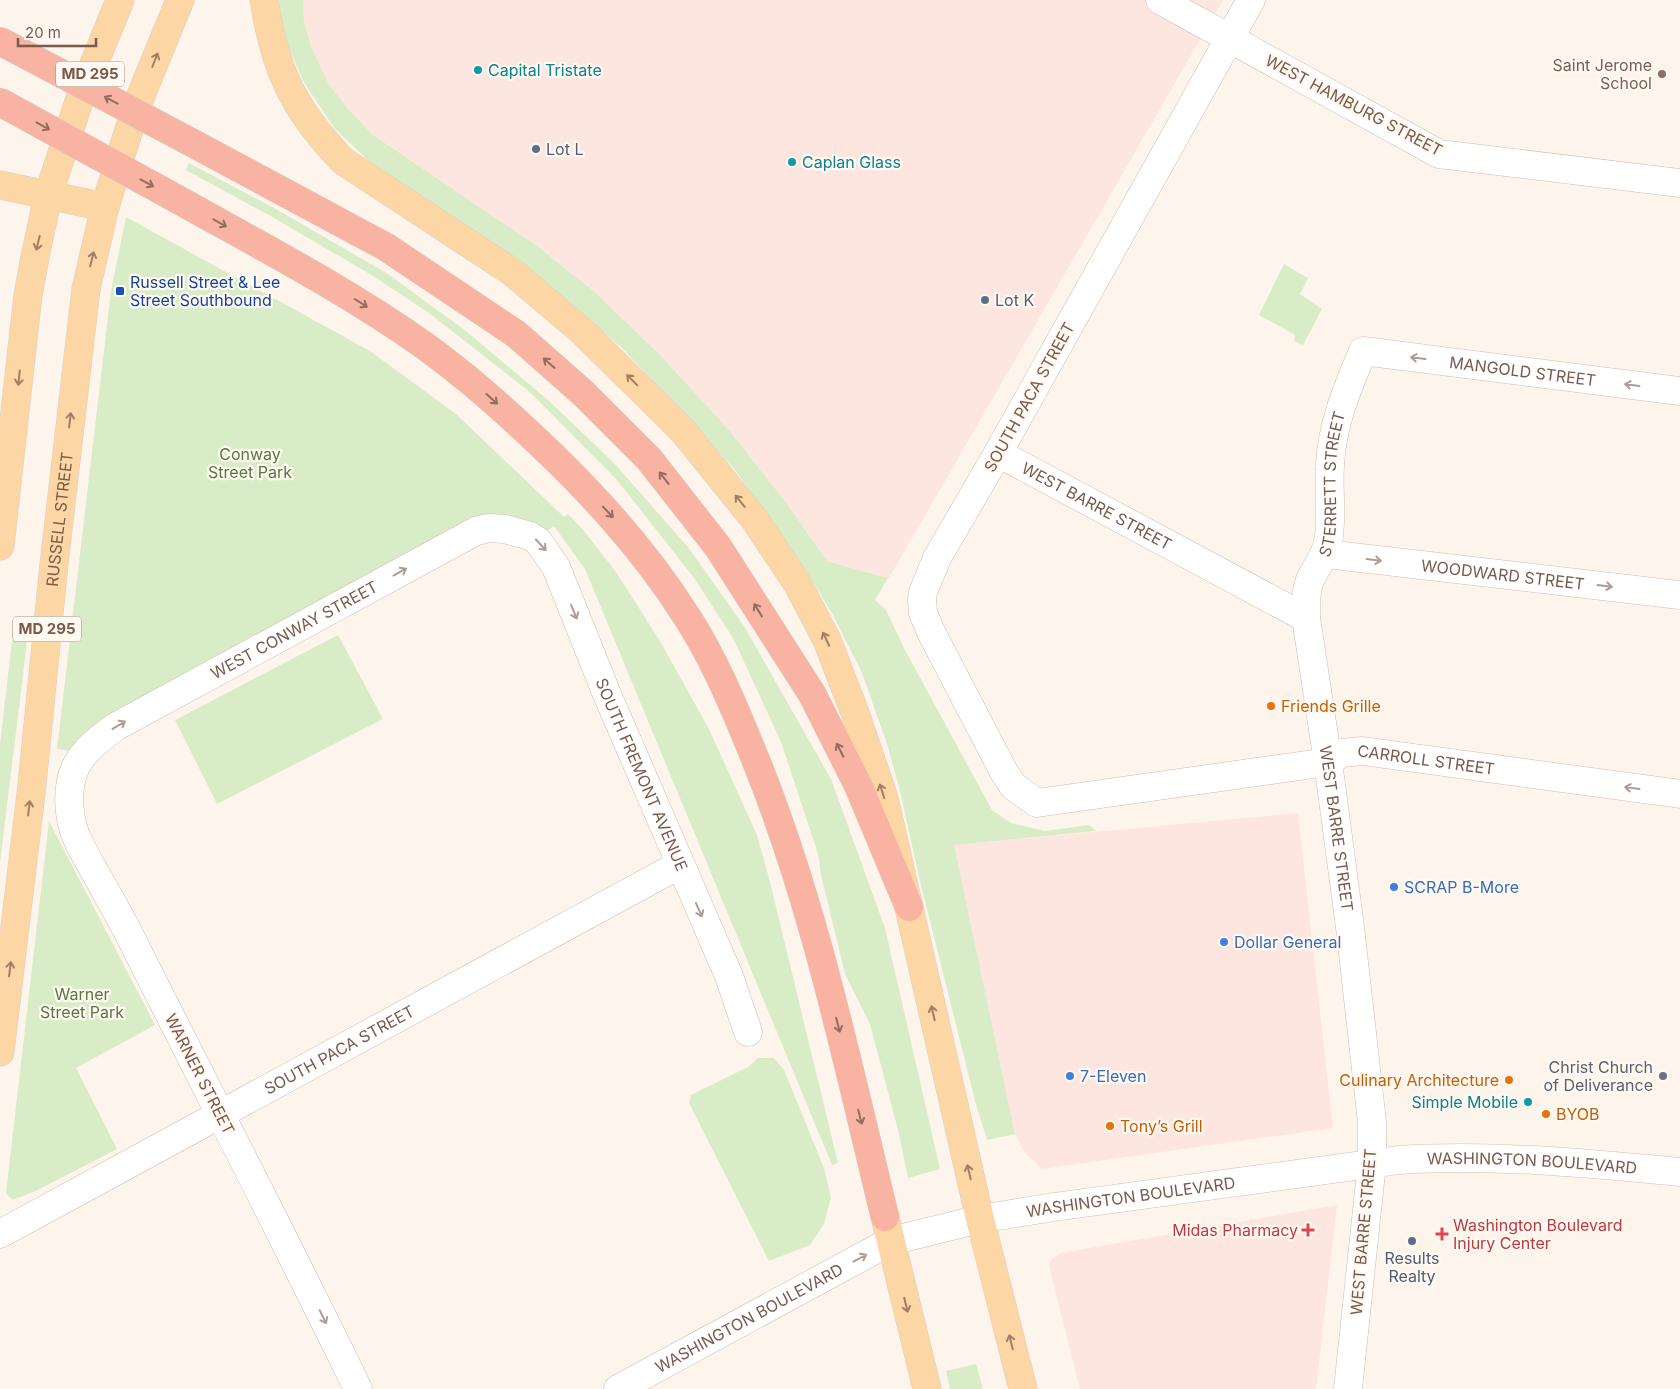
<svg xmlns="http://www.w3.org/2000/svg" width="1680" height="1389" font-family="Inter,sans-serif">
  <style>
    .commercial { fill: #fde6df }
    .green { fill: #d9ecc8 }
    .lines { fill: none; stroke-linecap: round; stroke-linejoin: round }
    .street-casing { stroke: #d1bcaf; stroke-width: 29 }
    .secondary-casing { stroke: #d6beaf; stroke-width: 29 }
    .primary-casing { stroke: #dad1cd; stroke-width: 29 }
    .highway-casing { stroke: #dad1cd; stroke-width: 29 }
    .street { stroke: #fff; stroke-width: 28 }
    .secondary { stroke: #fff; stroke-width: 28 }
    .primary { stroke: #fcd6a4; stroke-width: 28 }
    .highway { stroke: #f8b3a2; stroke-width: 28 }
    .highway-bridge-casing { stroke: #dad1cd; stroke-width: 29; stroke-linecap: butt }
    .highway-bridge { stroke: #f8b3a2; stroke-width: 28 }
    .oneway { stroke: #a17f66 }
    .oneway2 { stroke: #936c5d }
    .oneway3 { stroke: #af9c94 }
    .culture-dot { fill: #0f9aa8; stroke: #fff9f2; stroke-width: 2 }
    .education-dot { fill: #8d6e63; stroke: #fff9f2; stroke-width: 2 }
    .service-dot { fill: #5c6f8a; stroke: #fff9f2; stroke-width: 2 }
    .transit-dot { fill: #1a4fb4; stroke: #fff9f2; stroke-width: 2 }
    .food-dot { fill: #e8710a; stroke: #fff9f2; stroke-width: 2 }
    .shop-dot { fill: #3f7fe0; stroke: #fff9f2; stroke-width: 2 }
    .worship-dot { fill: #6b7280; stroke: #fff9f2; stroke-width: 2 }
    .health-dot { fill: #e0444e; stroke: #fff9f2; stroke-width: 2 }
    .labels { text-anchor: middle; stroke-width: 4.5; stroke-linejoin: round; paint-order: stroke }
    .shield { fill: #fff9f2; stroke: #a28a7e; stroke-width: 1 }
    .shield-label { font-size: 15px; font-weight: bold; fill: #7a5a4c }
    .education-label { font-size: 16px; fill: #785e54; stroke: #fff9f2; text-anchor: end }
    .culture-label { font-size: 16px; fill: #0d838f; stroke: #fff9f2; text-anchor: start }
    .street-label { font-size: 16px; fill: #7a5a4c; stroke: #fff9f2 }
    .service-label { font-size: 16px; fill: #4e5e75; stroke: #fff9f2; text-anchor: start }
    .transit-label { font-size: 16px; fill: #164399; stroke: #fff9f2; text-anchor: start }
    .park-label { font-size: 16px; fill: #557a41; stroke: #fff9f2 }
    .food-label { font-size: 16px; fill: #c56008; stroke: #fff9f2; text-anchor: start }
    .shop-label { font-size: 16px; fill: #366cbe; stroke: #fff9f2; text-anchor: start }
    .worship-label { font-size: 16px; fill: #5b616d; stroke: #fff9f2; text-anchor: end }
    .health-label { font-size: 16px; fill: #be3a42; stroke: #fff9f2; text-anchor: start }
  </style>
  <rect width="100%" height="100%" fill="#fdf5eb"/>
  <path class="commercial" d="M303,0h920l-334,578 -62,-17 -39,-56 -59,-75 -68,-74 -64,-62 -61,-49 -163,-110 -25,-26 -20,-26 -17,-37 -7,-24z
    M1298,813l35,315 -291,41 -17,-16 -10,-19 -62,-289z
    M1337,1205l-21,184h-236l-31,-123 3,-7 9,-6z"/>
  <path class="green" d="M278,0h25l1,22 7,24 17,37 20,26 25,26 163,110 61,49 64,62 68,74 59,75 39,56 61,17 -13,22 11,10 18,38 88,162 19,13 34,8 44,-6 7,6 -142,14 61,289 -28,6 -12,-39 -56,-224 -19,-86 -13,-47 -25,-71 -28,-56 -26,-43 -73,-104 -113,-122 -97,-82 -95,-65 -58,-37 -37,-35 -32,-48 -18,-43z
    M189,163l87,46 112,65 78,57 82,69 66,63 74,84 56,79 87,153 54,149 55,241 -32,9 -10,-48 -28,-106 -25,-50 -24,-99 -3,-21 -37,-112 -48,-104 -39,-60 -77,-98 -86,-87 -102,-80 -56,-37 -99,-58 -88,-48z
    M126,217l244,134 86,63 108,103 4,-3 17,18 31,40 44,69 49,88 48,106 13,47 68,281 -6,2 -247,-596 -31,-43 -10,7 -46,-14 -427,232 -14,-2 54,-458z
    M1284,264l24,14 -8,16 22,15 -19,36 -9,-4 1,-6 -36,-20z
    M13,632l15,2 -28,229v-119z
    M338,635l45,84 -166,85 -42,-84z
    M49,821l106,204 -79,43 41,81 -81,42 -24,9 -6,-7z
    M758,1058h16l10,12 40,98 7,30 -7,26 -14,21 -41,16 -80,-158 2,-8 57,-28z
    M976,1364l7,25h-33l-4,-18z"/>
  <g class="lines">
    <g class="street-casing">
      <g id="street">
        <path d="M1160,0l279,154 241,29"/>
        <path id="s1" d="M1251,0l-253,453 -61,105 -14,34 -1,8 1,13 9,21 72,138 9,14 24,17 291,-41 14,-9 20,-2 318,43"/>
        <path id="s2" d="M998,453l308,165 22,144 22,165 22,195v41l-24,226"/>
        <path id="s3" d="M1326,554l354,41"/>
        <path id="s4" d="M1306,618c0,-13 -1,-25 4,-38 6,-13 15,-23 18,-38 5,-25 0,-51 2,-77 2,-41 17,-76 33,-114l317,40"/>
        <path id="s5" d="M0,1234l679,-369"/>
        <path id="s6" d="M358,1389c-71,-146 -146,-290 -219,-435 -13,-27 -28,-53 -43,-80 -11,-20 -24,-39 -26,-62 -5,-45 13,-62 47,-86l359,-195 13,-3 16,1 25,7 8,5 18,26 50,125 123,284 19,56"/>
        <path id="s7" d="M618,1389l273,-148"/>
      </g>
    </g>
    <g class="secondary-casing">
      <g id="secondary">
        <path id="s8" d="M891,1241l89,-22 74,-12 345,-47c95,-6 187,3 281,12"/>
      </g>
    </g>
    <g class="primary-casing">
      <g id="primary">
        <path d="M264,0c11,70 29,109 79,161l169,111 71,60 100,99 72,89 42,63 30,57 28,73 29,85 96,421 43,170"/>
        <path d="M0,185l105,22"/>
        <path d="M0,546l28,-251 7,-38 13,-61 32,-98 40,-98"/>
        <path id="s9" d="M0,1052l32,-267 22,-221 32,-275 19,-82 15,-49 17,-53 43,-105"/>
        <path d="M885,1217l42,172"/>
      </g>
    </g>
    <g class="highway-casing">
      <path id="highway" d="M185,139l201,108 130,87 67,59 66,66 69,88 94,147 46,91 51,122
        M177,199c84,47 169,91 248,147 33,24 65,51 95,79 63,58 121,119 167,192 26,40 45,85 63,129 63,151 96,312 135,471"/>
    </g>
    <use href="#street" class="street"/>
    <use href="#secondary" class="secondary"/>
    <use href="#primary" class="primary"/>
    <use href="#highway" class="highway"/>
    <g class="highway-bridge-casing">
      <path id="highway-bridge" d="M0,41l185,98
        M0,102l177,97"/>
    </g>
    <use href="#highway-bridge" class="highway-bridge"/>
  </g>
  <defs><path id="oneway-shaft" d="M-6 0H5M1.5-3L5.5 0L1.5 3" fill="none" stroke-width="1.6" stroke-linecap="round" stroke-linejoin="round" transform="scale(1.25)"/></defs>
  <g class="oneway">
    <use href="#oneway-shaft" transform="translate(155 60) rotate(-69)"/>
    <use href="#oneway-shaft" transform="translate(38 243) rotate(103)"/>
    <use href="#oneway-shaft" transform="translate(92 259) rotate(-76)"/>
    <use href="#oneway-shaft" transform="translate(19 378) rotate(96)"/>
    <use href="#oneway-shaft" transform="translate(632 380) rotate(-135)"/>
    <use href="#oneway-shaft" transform="translate(70 420) rotate(-83)"/>
    <use href="#oneway-shaft" transform="translate(740 501) rotate(-129)"/>
    <use href="#oneway-shaft" transform="translate(826 639) rotate(-115)"/>
    <use href="#oneway-shaft" transform="translate(882 791) rotate(-108)"/>
    <use href="#oneway-shaft" transform="translate(29 808) rotate(-83)"/>
    <use href="#oneway-shaft" transform="translate(10 969) rotate(-83)"/>
    <use href="#oneway-shaft" transform="translate(933 1013) rotate(-103)"/>
    <use href="#oneway-shaft" transform="translate(969 1172) rotate(-103)"/>
    <use href="#oneway-shaft" transform="translate(906 1305) rotate(76)"/>
    <use href="#oneway-shaft" transform="translate(1011 1342) rotate(-104)"/>
  </g>
  <g class="oneway2">
    <use href="#oneway-shaft" transform="translate(111 100) rotate(-152)"/>
    <use href="#oneway-shaft" transform="translate(43 126) rotate(29)"/>
    <use href="#oneway-shaft" transform="translate(147 183) rotate(28)"/>
    <use href="#oneway-shaft" transform="translate(220 223) rotate(29)"/>
    <use href="#oneway-shaft" transform="translate(361 303) rotate(32)"/>
    <use href="#oneway-shaft" transform="translate(549 363) rotate(-139)"/>
    <use href="#oneway-shaft" transform="translate(492 399) rotate(42)"/>
    <use href="#oneway-shaft" transform="translate(664 478) rotate(-128)"/>
    <use href="#oneway-shaft" transform="translate(608 512) rotate(46)"/>
    <use href="#oneway-shaft" transform="translate(758 610) rotate(-122)"/>
    <use href="#oneway-shaft" transform="translate(840 750) rotate(-117)"/>
    <use href="#oneway-shaft" transform="translate(838 1025) rotate(76)"/>
    <use href="#oneway-shaft" transform="translate(860 1117) rotate(76)"/>
  </g>
  <g class="oneway3">
    <use href="#oneway-shaft" transform="translate(1418 358) rotate(-173)"/>
    <use href="#oneway-shaft" transform="translate(1632 385) rotate(-173)"/>
    <use href="#oneway-shaft" transform="translate(541 545) rotate(47)"/>
    <use href="#oneway-shaft" transform="translate(1374 560) rotate(7)"/>
    <use href="#oneway-shaft" transform="translate(400 572) rotate(-29)"/>
    <use href="#oneway-shaft" transform="translate(1605 586) rotate(7)"/>
    <use href="#oneway-shaft" transform="translate(574 612) rotate(68)"/>
    <use href="#oneway-shaft" transform="translate(119 725) rotate(-31)"/>
    <use href="#oneway-shaft" transform="translate(1632 788) rotate(-172)"/>
    <use href="#oneway-shaft" transform="translate(699 910) rotate(66)"/>
    <use href="#oneway-shaft" transform="translate(860 1258) rotate(-28)"/>
    <use href="#oneway-shaft" transform="translate(323 1317) rotate(64)"/>
  </g>
  <g class="culture-dot">
    <circle cx="478" cy="70" r="5"/>
    <circle cx="792" cy="162" r="5"/>
    <circle cx="1528" cy="1102" r="5"/>
  </g>
  <circle class="education-dot" cx="1662" cy="74" r="5"/>
  <g class="service-dot">
    <circle cx="536" cy="149" r="5"/>
    <circle cx="985" cy="300" r="5"/>
    <circle cx="1412" cy="1241" r="5"/>
  </g>
  <rect class="transit-dot" x="115" y="286" width="10" height="10" rx="2.5"/>
  <g class="food-dot">
    <circle cx="1271" cy="706" r="5"/>
    <circle cx="1509" cy="1080" r="5"/>
    <circle cx="1546" cy="1114" r="5"/>
    <circle cx="1110" cy="1126" r="5"/>
  </g>
  <g class="shop-dot">
    <circle cx="1394" cy="887" r="5"/>
    <circle cx="1224" cy="942" r="5"/>
    <circle cx="1070" cy="1076" r="5"/>
  </g>
  <circle class="worship-dot" cx="1663" cy="1076" r="5"/>
  <g class="health-dot">
    <path d="M1305.5 1222.5h5v5h5v5h-5v5h-5v-5h-5v-5h5z"/>
    <path d="M1439.5 1226.5h5v5h5v5h-5v5h-5v-5h-5v-5h5z"/>
  </g>
  <g class="labels">
    <g class="shield">
      <rect x="56" y="61.5" width="68" height="25" rx="4"/>
      <rect x="13" y="616.5" width="68" height="25" rx="4"/>
    </g>
    <g class="shield-label">
      <text x="90" y="79">MD 295</text>
      <text x="47" y="634">MD 295</text>
    </g>
    <g class="education-label">
      <text x="1652" y="71">Saint Jerome<tspan x="1652" dy="18">School</tspan></text>
    </g>
    <g class="culture-label">
      <text x="488" y="76">Capital Tristate</text>
      <text x="802" y="168">Caplan Glass</text>
      <text x="1518" y="1108" text-anchor="end">Simple Mobile</text>
    </g>
    <g class="street-label">
      <text transform="translate(1354 105) rotate(28)" y="6">WEST HAMBURG STREET</text>
      <text dy="6" stroke="none"><textPath href="#s4" startOffset="438">MANGOLD STREET</textPath></text>
      <text transform="translate(1029 397) rotate(-61)" y="6">SOUTH PACA STREET</text>
      <text dy="6" stroke="none"><textPath href="#s4" startOffset="139">STERRETT STREET</textPath></text>
      <text dy="6" stroke="none"><textPath href="#s2" startOffset="112">WEST BARRE STREET</textPath></text>
      <text dy="6" stroke="none"><textPath href="#s9" startOffset="536">RUSSELL STREET</textPath></text>
      <text dy="6" stroke="none"><textPath href="#s3" startOffset="178">WOODWARD STREET</textPath></text>
      <text dy="6" stroke="none"><textPath href="#s6" startOffset="952">WEST CONWAY STREET</textPath></text>
      <text dy="6" stroke="none"><textPath href="#s1" startOffset="1318">CARROLL STREET</textPath></text>
      <text dy="6" stroke="none"><textPath href="#s6" startOffset="1480">SOUTH FREMONT AVENUE</textPath></text>
      <text dy="6" stroke="none"><textPath href="#s2" startOffset="562">WEST BARRE STREET</textPath></text>
      <text dy="6" stroke="none"><textPath href="#s5" startOffset="386">SOUTH PACA STREET</textPath></text>
      <text transform="translate(200 1074) rotate(63)" y="6">WARNER STREET</text>
      <text dy="6" stroke="none"><textPath href="#s8" startOffset="648">WASHINGTON BOULEVARD</textPath></text>
      <text dy="6" stroke="none"><textPath href="#s8" startOffset="244">WASHINGTON BOULEVARD</textPath></text>
      <text transform="translate(1363 1232) rotate(-85)" y="6">WEST BARRE STREET</text>
      <text dy="6" stroke="none"><textPath href="#s7" startOffset="149">WASHINGTON BOULEVARD</textPath></text>
    </g>
    <g class="service-label">
      <text x="546" y="155">Lot L</text>
      <text x="995" y="306">Lot K</text>
      <text x="1412" y="1264" text-anchor="middle">Results<tspan x="1412" dy="18">Realty</tspan></text>
    </g>
    <g class="transit-label">
      <text x="130" y="288">Russell Street &amp; Lee<tspan x="130" dy="18">Street Southbound</tspan></text>
    </g>
    <g class="park-label">
      <text x="250" y="460">Conway<tspan x="250" dy="18">Street Park</tspan></text>
      <text x="82" y="1000">Warner<tspan x="82" dy="18">Street Park</tspan></text>
    </g>
    <g class="food-label">
      <text x="1281" y="712">Friends Grille</text>
      <text x="1499" y="1086" text-anchor="end">Culinary Architecture</text>
      <text x="1556" y="1120">BYOB</text>
      <text x="1120" y="1132">Tony’s Grill</text>
    </g>
    <g class="shop-label">
      <text x="1404" y="893">SCRAP B-More</text>
      <text x="1234" y="948">Dollar General</text>
      <text x="1080" y="1082">7-Eleven</text>
    </g>
    <g class="worship-label">
      <text x="1653" y="1073">Christ Church<tspan x="1653" dy="18">of Deliverance</tspan></text>
    </g>
    <g class="health-label">
      <text x="1453" y="1231">Washington Boulevard<tspan x="1453" dy="18">Injury Center</tspan></text>
      <text x="1298" y="1236" text-anchor="end">Midas Pharmacy</text>
    </g>
  </g>
  <path d="M18 38v8h78v-8" fill="none" stroke="#7a5a4c" stroke-width="2.5"/>
  <text x="25" y="38" font-size="15" fill="#7a5a4c" stroke="#fff9f2" stroke-width="4" paint-order="stroke">20 m</text>
</svg>
